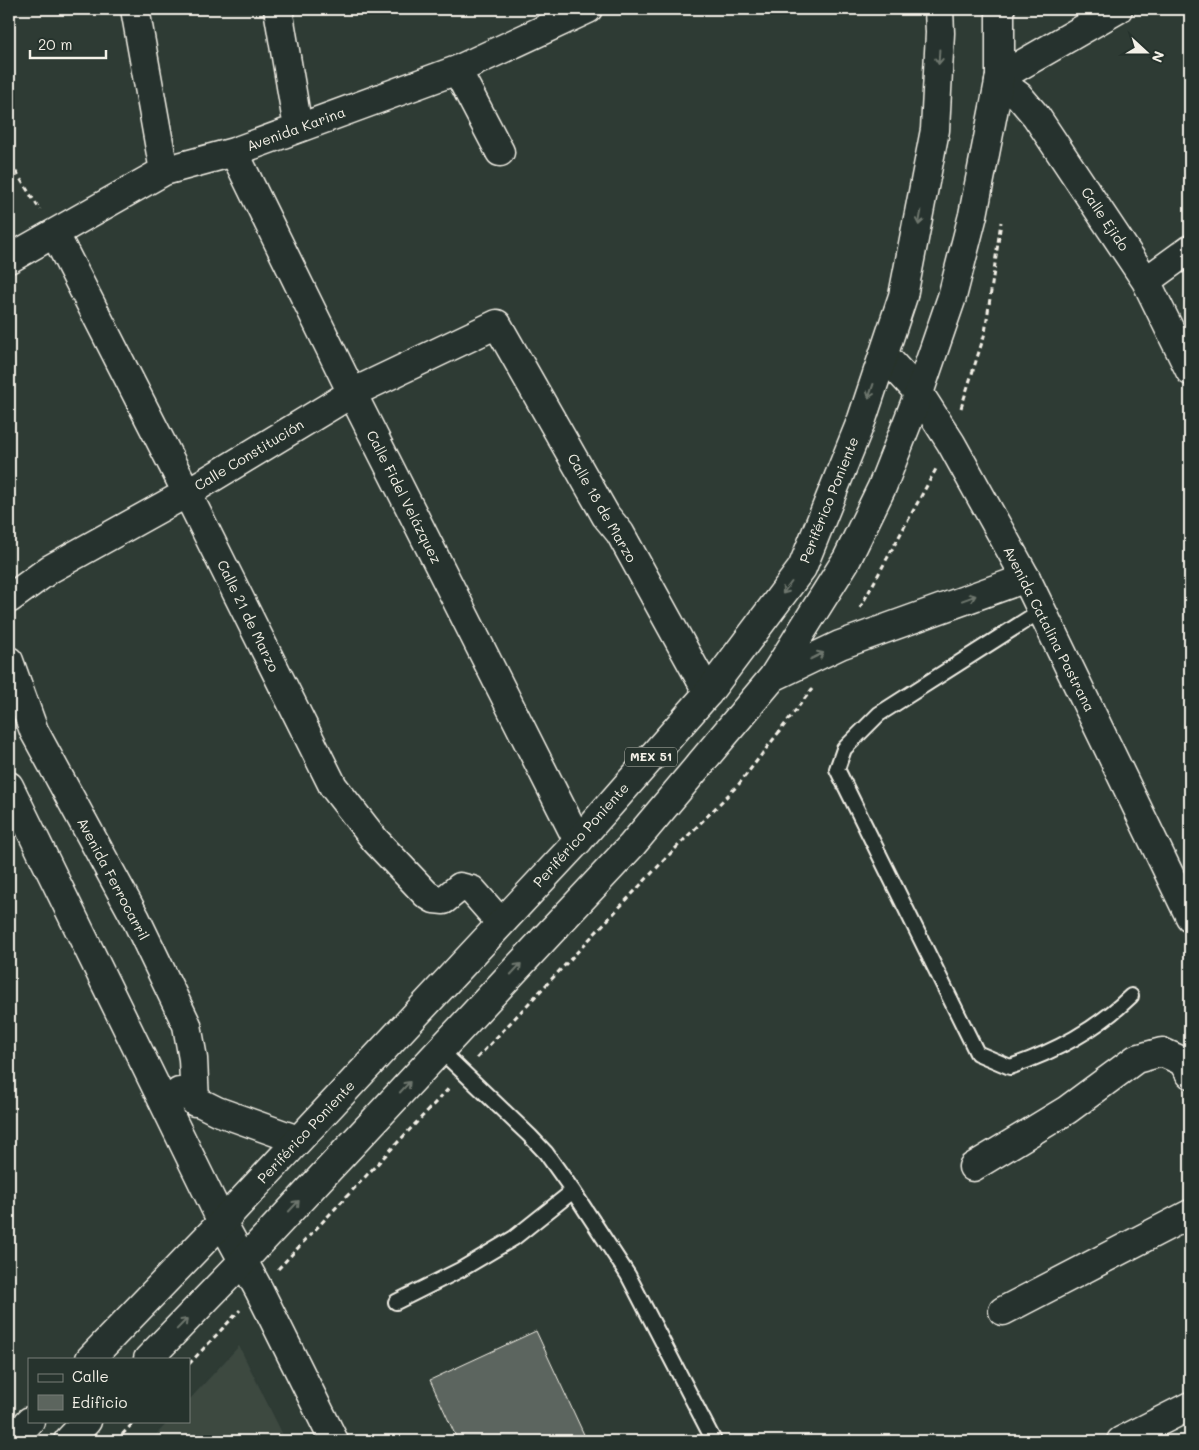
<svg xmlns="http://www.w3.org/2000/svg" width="1199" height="1450" font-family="Mali,sans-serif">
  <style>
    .built { fill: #3c4841 }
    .building { fill: #5c655e; stroke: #f4f1e8 }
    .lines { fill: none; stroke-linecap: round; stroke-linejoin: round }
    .service-casing { stroke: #f4f1e8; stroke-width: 18 }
    .minor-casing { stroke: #f4f1e8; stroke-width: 31 }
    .primary-casing { stroke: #f4f1e8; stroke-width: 31 }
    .path { stroke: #f4f1e8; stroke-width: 3; stroke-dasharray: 5 4; stroke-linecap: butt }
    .service { stroke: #26332d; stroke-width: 14 }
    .minor { stroke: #26332d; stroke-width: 28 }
    .primary { stroke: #26332d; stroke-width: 28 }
    .oneway { stroke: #6e766e }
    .labels { text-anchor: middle; stroke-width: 4; stroke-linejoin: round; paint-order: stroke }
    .shield { fill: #26332d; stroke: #b6b8b0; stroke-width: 1 }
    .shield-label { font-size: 12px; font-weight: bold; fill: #f4f1e8 }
    .street-label { font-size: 14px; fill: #f4f1e8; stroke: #26332d }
  </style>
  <rect width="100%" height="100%" fill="#2e3b34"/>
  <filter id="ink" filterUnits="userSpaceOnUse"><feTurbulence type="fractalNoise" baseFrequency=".02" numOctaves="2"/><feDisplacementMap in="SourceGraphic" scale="10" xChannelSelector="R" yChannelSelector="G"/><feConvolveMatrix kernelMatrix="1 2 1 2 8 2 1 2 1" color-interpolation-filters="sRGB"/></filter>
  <g filter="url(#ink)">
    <path class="built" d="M239,1346l47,95h-136l19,-20h20v-21z"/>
    <path class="building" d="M536,1331l51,110h-129l-28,-61z"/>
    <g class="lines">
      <g class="service-casing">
        <path id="service" d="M1042,610l-163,104 -35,35 -7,20 140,284 33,14c46,-16 86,-37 121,-71
          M440,1050l90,86 16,17 27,38 55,84 86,166
          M396,1302l64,-32 54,-32 59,-47"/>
      </g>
      <g class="minor-casing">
        <path id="minor" d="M135,9l29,162
          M278,9l20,119
          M457,70l43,82
          M1000,77l118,-68
          M999,81l20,15 17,20 110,165 44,90
          M234,152l118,241 226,448
          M55,234l132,259 146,293 42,54 51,54 8,5 10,1 16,-13 12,3 28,32
          M9,259l155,-88 70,-19 223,-82 131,-61
          M1146,281l44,-32
          M884,355l35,38 32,50 75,135 164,339
          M9,599l41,-30 137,-76 165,-100 145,-69 109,192 14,17 88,160
          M9,661l25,70 102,188 51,106 6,34 2,43
          M9,786l213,436 37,68 75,151
          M179,1092l38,19 81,29
          M973,1167l94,-57 69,-51 26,-7 20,9 8,13
          M1003,1311l187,-97
          M1121,1441l69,-35"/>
      </g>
      <g class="primary-casing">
        <path id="primary" d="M773,677l67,-32 186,-67
          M90,1359l132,-137 356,-381 130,-148 94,-125 60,-149 41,-123 32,-166 5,-97 -1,-24
          M148,1359l95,-98 389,-416 141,-168 74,-118 35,-72 37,-94 33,-96 21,-82 27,-138v-68
          M11,1441l19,-20
          M68,1441l19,-20"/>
      </g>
      <path class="path" d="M9,166l7,6 24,38
        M961,408l24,-75 16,-111
        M860,608l76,-139
        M477,1058l191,-202 71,-72 73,-95
        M278,1269l173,-183
        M189,1364l51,-54
        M116,1441l19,-20"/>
      <use href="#service" class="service"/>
      <use href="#minor" class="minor"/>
      <use href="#primary" class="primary"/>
    </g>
    <defs><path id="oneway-shaft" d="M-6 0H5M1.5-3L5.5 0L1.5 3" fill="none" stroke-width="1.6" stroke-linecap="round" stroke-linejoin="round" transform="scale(1.25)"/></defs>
    <g class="oneway">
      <use href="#oneway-shaft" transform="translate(939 57) rotate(93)"/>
      <use href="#oneway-shaft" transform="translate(920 218) rotate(100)"/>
      <use href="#oneway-shaft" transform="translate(871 391) rotate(109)"/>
      <use href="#oneway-shaft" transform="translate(787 588) rotate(127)"/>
      <use href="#oneway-shaft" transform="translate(969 598) rotate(-20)"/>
      <use href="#oneway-shaft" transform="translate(817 656) rotate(-26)"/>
      <use href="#oneway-shaft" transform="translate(516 969) rotate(-47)"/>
      <use href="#oneway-shaft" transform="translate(405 1087) rotate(-47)"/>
      <use href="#oneway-shaft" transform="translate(294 1206) rotate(-47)"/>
      <use href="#oneway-shaft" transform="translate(182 1324) rotate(-46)"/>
    </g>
  </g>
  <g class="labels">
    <rect class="shield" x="625" y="747.5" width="52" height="19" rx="4"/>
    <g class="shield-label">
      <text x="651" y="761">MEX 51</text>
    </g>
    <g class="street-label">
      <text transform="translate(296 129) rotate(-20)" y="5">Avenida Karina</text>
      <text transform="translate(1105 219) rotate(56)" y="5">Calle Ejido</text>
      <text transform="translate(249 455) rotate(-31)" y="5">Calle Constitución</text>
      <text transform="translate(404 497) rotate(63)" y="5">Calle Fidel Velázquez</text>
      <text transform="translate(829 500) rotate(-68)" y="5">Periférico Poniente</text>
      <text transform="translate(602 508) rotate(60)" y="5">Calle 18 de Marzo</text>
      <text transform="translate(248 616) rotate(64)" y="5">Calle 21 de Marzo</text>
      <text transform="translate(1049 629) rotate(63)" y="5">Avenida Catalina Pastrana</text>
      <text transform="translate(581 835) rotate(-48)" y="5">Periférico Poniente</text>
      <text transform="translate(113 879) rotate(62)" y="5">Avenida Ferrocarril</text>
      <text transform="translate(306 1132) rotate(-47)" y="5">Periférico Poniente</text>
    </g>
  </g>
  <rect width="1199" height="1450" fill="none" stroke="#26332d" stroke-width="30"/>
  <rect x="15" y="15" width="1169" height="1420" fill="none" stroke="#f4f1e8" stroke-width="2" filter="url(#ink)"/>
  <rect x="28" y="1358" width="162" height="65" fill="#26332d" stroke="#787f78"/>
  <rect x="38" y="1374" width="25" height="8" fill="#26332d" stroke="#787f78"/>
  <text x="72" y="1382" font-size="15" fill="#f4f1e8">Calle</text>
  <rect x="38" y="1395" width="25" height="15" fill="#5c655e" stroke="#787f78"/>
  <text x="72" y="1408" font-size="15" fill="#f4f1e8">Edificio</text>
  <g transform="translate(1146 52) rotate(111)" stroke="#26332d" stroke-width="4" paint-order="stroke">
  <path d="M0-4L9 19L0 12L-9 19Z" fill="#f4f1e8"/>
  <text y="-8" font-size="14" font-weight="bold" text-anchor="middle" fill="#f4f1e8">N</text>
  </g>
  <path d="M30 50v8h76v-8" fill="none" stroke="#f4f1e8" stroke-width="2.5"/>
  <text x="38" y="50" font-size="15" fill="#f4f1e8" stroke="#26332d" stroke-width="4" paint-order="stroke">20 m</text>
</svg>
